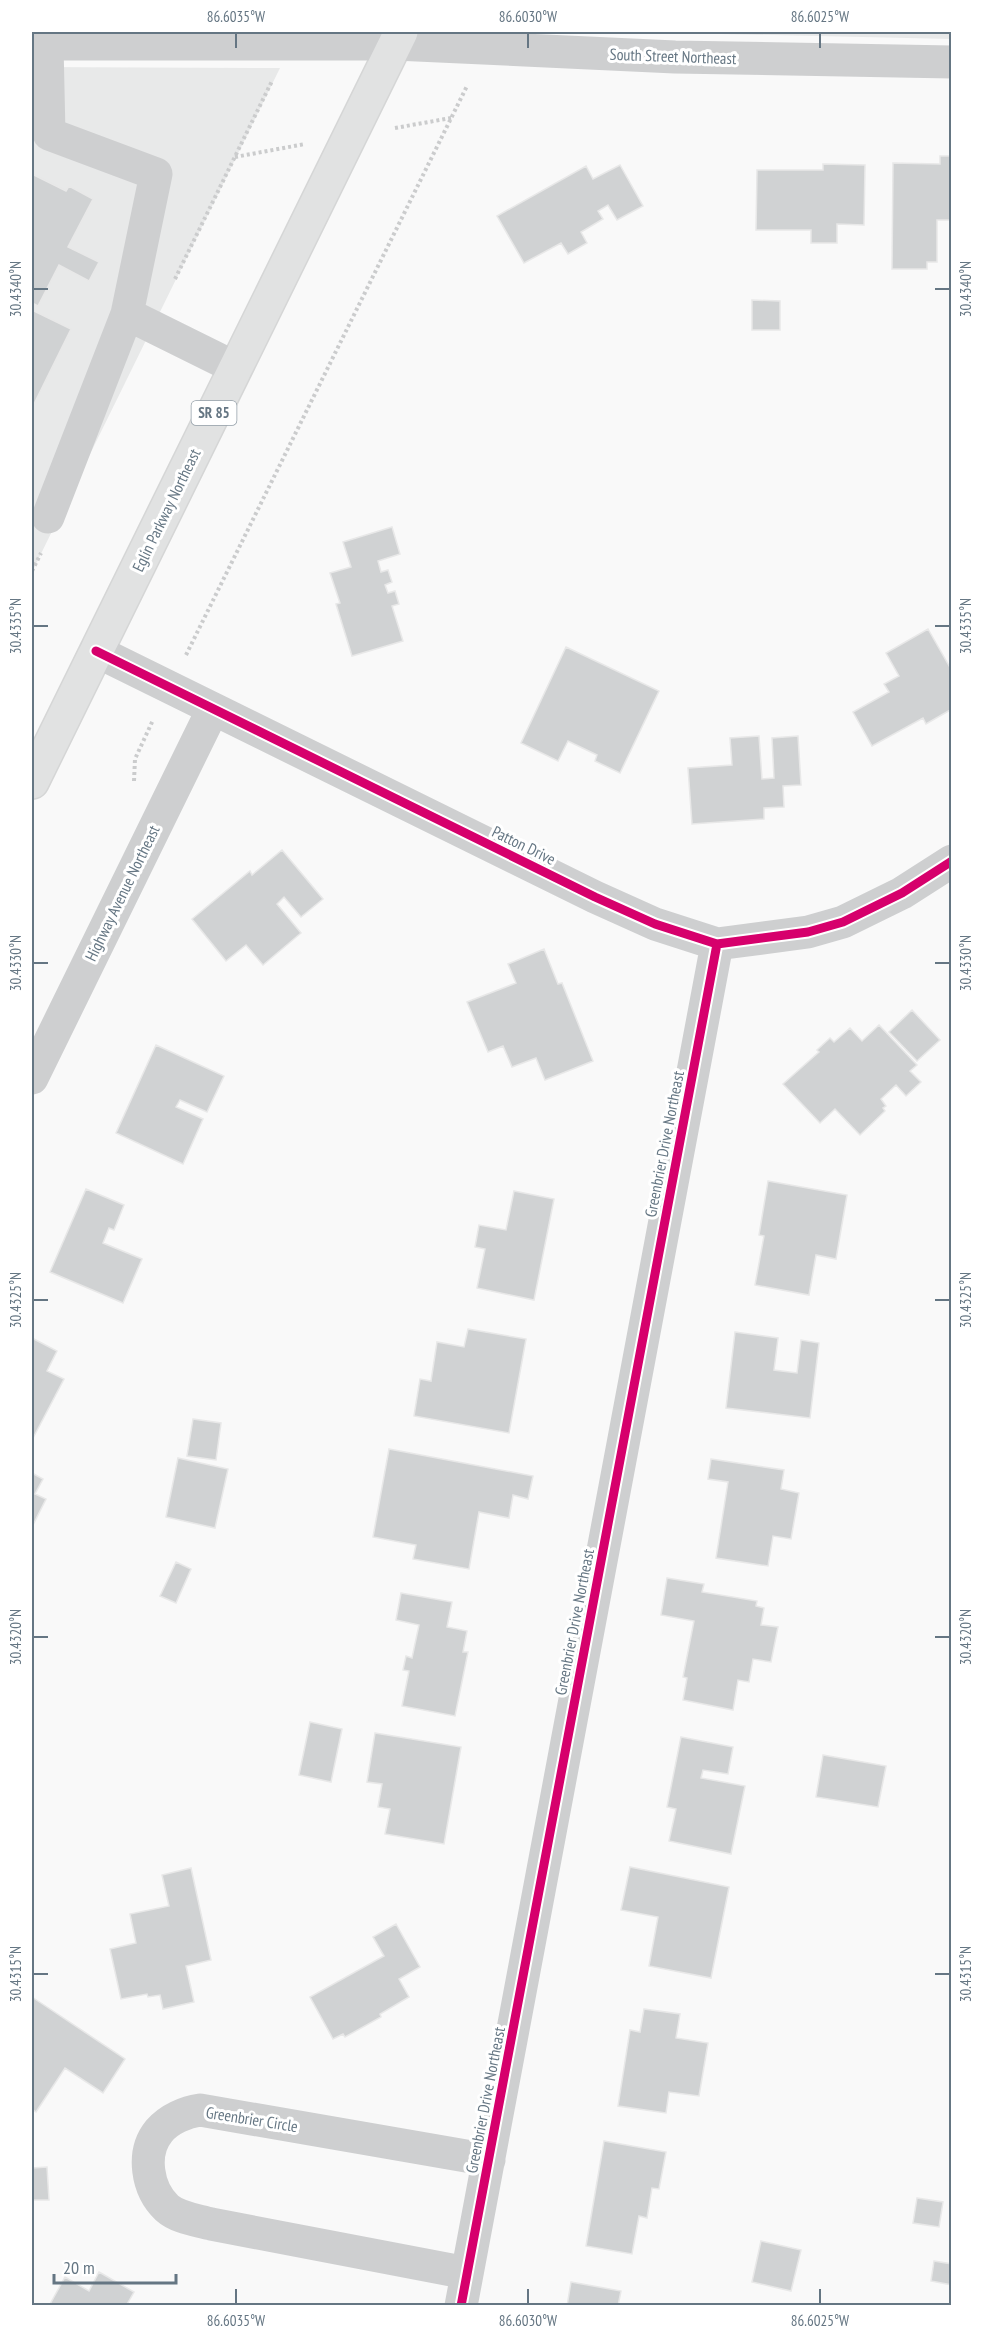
<svg xmlns="http://www.w3.org/2000/svg" width="983" height="2337" font-family="'PT Sans Narrow',sans-serif">
  <style>
    .built { fill: #e8e9e9 }
    .building { fill: #d0d2d3; stroke: #e8e8e8; stroke-width: 1.5 }
    .lines { fill: none; stroke-linecap: round; stroke-linejoin: round }
    .highway-casing { stroke: #d5d6d6; stroke-width: 36 }
    .path { stroke: #cbcccd; stroke-width: 4; stroke-dasharray: 3 3; stroke-linecap: butt }
    .minor { stroke: #cecfd0; stroke-width: 33 }
    .highway { stroke: #e1e2e2; stroke-width: 33 }
    .cycleway-casing { stroke: #fff; stroke-width: 13 }
    .cycleway { stroke: #d6006c; stroke-width: 9 }
    .ticks { fill: none; stroke: #657683; stroke-width: 2 }
    .labels { text-anchor: middle; stroke-width: 6; stroke-linejoin: round; paint-order: stroke }
    .shield { fill: #fff; stroke: #939fa8; stroke-width: 1.5 }
    .shield-label { font-size: 15px; font-weight: bold; fill: #657683 }
    .street-label { font-size: 16px; fill: #657683; stroke: #fff }
    .neatline { fill: none; stroke: #657683; stroke-width: 2 }
    .ticks-label { font-size: 15px; text-anchor: middle; fill: #657683 }
  </style>
  <rect width="100%" height="100%" fill="#f9f9f9"/>
  <path class="built" d="M637,32h314l1,7 -276,-6z
    M32,67l248,1 -248,504z"/>
  <path class="building" d="M940,156h12v64h-15v42h-10v7h-35l1,-106 47,1z
    M823,164l42,1 -1,60 -27,-1v19h-26v-13h-55l1,-60h66z
    M620,165l23,41 -26,14 -9,-15 -10,6 5,8 -22,13 6,11 -19,11 -7,-11 -37,20 -27,-47 89,-50 7,13z
    M32,174l34,17 3,-5 24,13 -25,48 31,15 -10,19 -30,-16 -21,41 -6,-3z
    M752,300l28,1v29h-28z
    M32,310l39,19 -39,79z
    M392,527l8,27 -22,7 3,11 7,-2 4,12 -7,3 3,8 7,-2 4,13 -7,2 11,35 -51,15 -16,-52 4,-1 -10,-30 21,-6 -8,-25z
    M928,629l24,42v38l-26,15 -3,-6 -51,28 -19,-34 36,-20 -5,-8 15,-8 -13,-23z
    M566,647l93,44 -39,82 -25,-12 2,-6 -29,-14 -10,20 -37,-18z
    M759,736l3,43 12,-1 -2,-40 26,-2 3,49 -18,1 1,21 -20,1v11l-72,5 -4,-56 44,-3 -2,-27z
    M282,850l41,49 -22,18 -17,-20 -7,7 24,29 -38,32 -17,-20 -20,16 -34,-42 58,-48 2,4z
    M544,949l14,35 4,-1 31,78 -48,19 -9,-22 -24,9 -9,-21 -15,6 -21,-50 49,-19 -8,-19z
    M912,1010l28,30 -23,21 -28,-29z
    M879,1025l38,40 -7,6 11,11 -15,14 -10,-11 -15,14 5,7 -3,2 2,3 -25,24 -25,-26 -15,14 -37,-39 36,-32 -2,-2 13,-12 4,4 16,-14 12,13z
    M156,1045l68,31 -17,36 -27,-12 -4,7 27,12 -20,45 -67,-31z
    M768,1181l79,14 -11,64 -20,-4 -7,40 -54,-10 9,-49 -5,-1z
    M86,1189l38,16 -10,25 -5,-2 -6,15 39,16 -19,44 -73,-31z
    M514,1191l40,8 -20,101 -57,-12 8,-39 -10,-2 4,-22 27,5z
    M468,1329l58,10 -17,94 -95,-17 6,-37 11,2 6,-39 27,5z
    M735,1332l43,6 -4,32 23,3 4,-33 18,3 -9,75 -84,-10z
    M32,1338l25,13 -10,20 17,8 -32,61z
    M193,1419l28,4 -5,37 -29,-4z
    M389,1449l144,27 -5,23 -15,-4 -4,23 -30,-6 -10,57 -56,-10 3,-14 -43,-8z
    M178,1458l50,11 -13,59 -49,-11z
    M711,1459l73,11 -3,19 18,4 -8,46 -18,-3 -5,30 -52,-8 12,-76 -20,-3z
    M32,1473l11,6 -8,15 11,5 -14,28z
    M176,1562l15,7 -15,34 -16,-7z
    M667,1578l37,6 -2,8 55,9 -1,5 8,2 -3,17 17,2 -7,35 -18,-3 -4,23 -11,-2 -5,30 -50,-10 4,-22 -4,-1 11,-56 -33,-6z
    M401,1593l51,9 -5,25 20,4 -4,21h5l-13,64 -53,-10 7,-35 -6,-1 3,-14 6,2 7,-33 -23,-5z
    M310,1722l32,7 -11,53 -32,-7z
    M375,1733l86,14 -17,97 -59,-10 5,-25 -12,-2 4,-23 -15,-2z
    M681,1737l52,10 -5,27 -25,-4 -2,8 44,8 -14,68 -62,-13 7,-32 -9,-2z
    M823,1755l63,11 -8,41 -62,-10z
    M630,1867l99,20 -18,91 -62,-12 9,-49 -37,-7z
    M191,1868l20,92 -25,6 8,36 -31,7 -3,-14 -12,2 -1,-3 -26,5 -11,-50 26,-6 -6,-29 39,-8 -7,-31z
    M396,1924l24,43 -21,12 10,18 -29,17 1,3 -36,20 -2,-3 -10,5 -23,-42 74,-41 -11,-19z
    M32,1997l93,62 -22,34 -38,-25 -29,44 -4,-3z
    M644,2009l36,5 -4,24 32,5 -9,53 -30,-4 -3,21 -48,-7 12,-76 10,2z
    M604,2141l62,11 -7,37 -7,-1 -5,30 -8,-2 -7,38 -46,-8z
    M47,2167l2,33h-17v-32z
    M917,2198l26,4 -4,25 -26,-4z
    M761,2241l40,9 -10,41 -39,-9z
    M934,2261l18,3v21l-21,-4z
    M99,2272l35,20 -8,14h-77l16,-29 24,14z
    M571,2282l50,9 -3,15h-51z"/>
  <g class="lines">
    <g class="highway-casing">
      <path id="highway" d="M32,782l369,-750"/>
    </g>
    <path class="path" d="M395,128l56,-10
      M235,157l70,-13
      M175,279l97,-198
      M32,571l9,-18
      M186,655l281,-569
      M134,781l1,-22 18,-39"/>
    <path class="minor" d="M32,44h363l280,13 277,5
      M47,44l2,90 107,40 -29,140 109,54
      M48,517l79,-203
      M96,651l499,246 60,27 62,20 91,-12 35,-10 59,-29 50,-32
      M32,1078l181,-369
      M467,2273l-256,-49c-14,-4 -33,-6 -44,-16 -20,-19 -26,-55 -8,-77 10,-12 27,-19 41,-21l289,50
      M461,2306l256,-1362"/>
    <use href="#highway" class="highway"/>
    <g class="cycleway-casing">
      <path id="cycleway" d="M96,651l499,246 60,27 62,20 91,-12 35,-10 59,-29 50,-32
        M461,2306l256,-1362"/>
    </g>
    <use href="#cycleway" class="cycleway"/>
  </g>
  <path class="ticks" d="M236,33v15M528,33v15M820,33v15M33,289h15M935,289h15M33,626h15M935,626h15M33,963h15M935,963h15M33,1300h15M935,1300h15M33,1637h15M935,1637h15M33,1974h15M935,1974h15M236,2289v15M528,2289v15M820,2289v15"/>
  <g class="labels">
    <rect class="shield" x="191.5" y="401" width="45" height="24" rx="4.5"/>
    <g class="shield-label">
      <text x="214" y="418">SR 85</text>
    </g>
    <g class="street-label">
      <text transform="translate(673 56) rotate(2)" y="6">South Street Northeast</text>
      <text transform="translate(166 510) rotate(-64)" y="6">Eglin Parkway Northeast</text>
      <text transform="translate(524 845) rotate(26)" y="6">Patton Drive</text>
      <text transform="translate(122 893) rotate(-64)" y="6">Highway Avenue Northeast</text>
      <text transform="translate(664 1144) rotate(-79)" y="6">Greenbrier Drive Northeast</text>
      <text transform="translate(574 1622) rotate(-79)" y="6">Greenbrier Drive Northeast</text>
      <text transform="translate(485 2100) rotate(-79)" y="6">Greenbrier Drive Northeast</text>
      <text transform="translate(252 2119) rotate(9)" y="6">Greenbrier Circle</text>
    </g>
  </g>
  <rect width="983" height="2337" fill="none" stroke="#ffffff" stroke-width="66"/>
  <path d="M54 2274v9h122v-9" fill="none" stroke="#657683" stroke-width="3"/>
  <text x="63" y="2274" font-size="18" fill="#657683" stroke="#ffffff" stroke-width="4.5" paint-order="stroke">20 m</text>
  <rect x="33" y="33" width="917" height="2271" class="neatline"/>
  <g class="ticks-label">
    <text x="236" y="22">86.6035°W</text>
    <text x="528" y="22">86.6030°W</text>
    <text x="820" y="22">86.6025°W</text>
    <text transform="translate(16 289) rotate(-90)" y="5">30.4340°N</text>
    <text transform="translate(966 289) rotate(-90)" y="5">30.4340°N</text>
    <text transform="translate(16 626) rotate(-90)" y="5">30.4335°N</text>
    <text transform="translate(966 626) rotate(-90)" y="5">30.4335°N</text>
    <text transform="translate(16 963) rotate(-90)" y="5">30.4330°N</text>
    <text transform="translate(966 963) rotate(-90)" y="5">30.4330°N</text>
    <text transform="translate(16 1300) rotate(-90)" y="5">30.4325°N</text>
    <text transform="translate(966 1300) rotate(-90)" y="5">30.4325°N</text>
    <text transform="translate(16 1637) rotate(-90)" y="5">30.4320°N</text>
    <text transform="translate(966 1637) rotate(-90)" y="5">30.4320°N</text>
    <text transform="translate(16 1974) rotate(-90)" y="5">30.4315°N</text>
    <text transform="translate(966 1974) rotate(-90)" y="5">30.4315°N</text>
    <text x="236" y="2326">86.6035°W</text>
    <text x="528" y="2326">86.6030°W</text>
    <text x="820" y="2326">86.6025°W</text>
  </g>
</svg>
